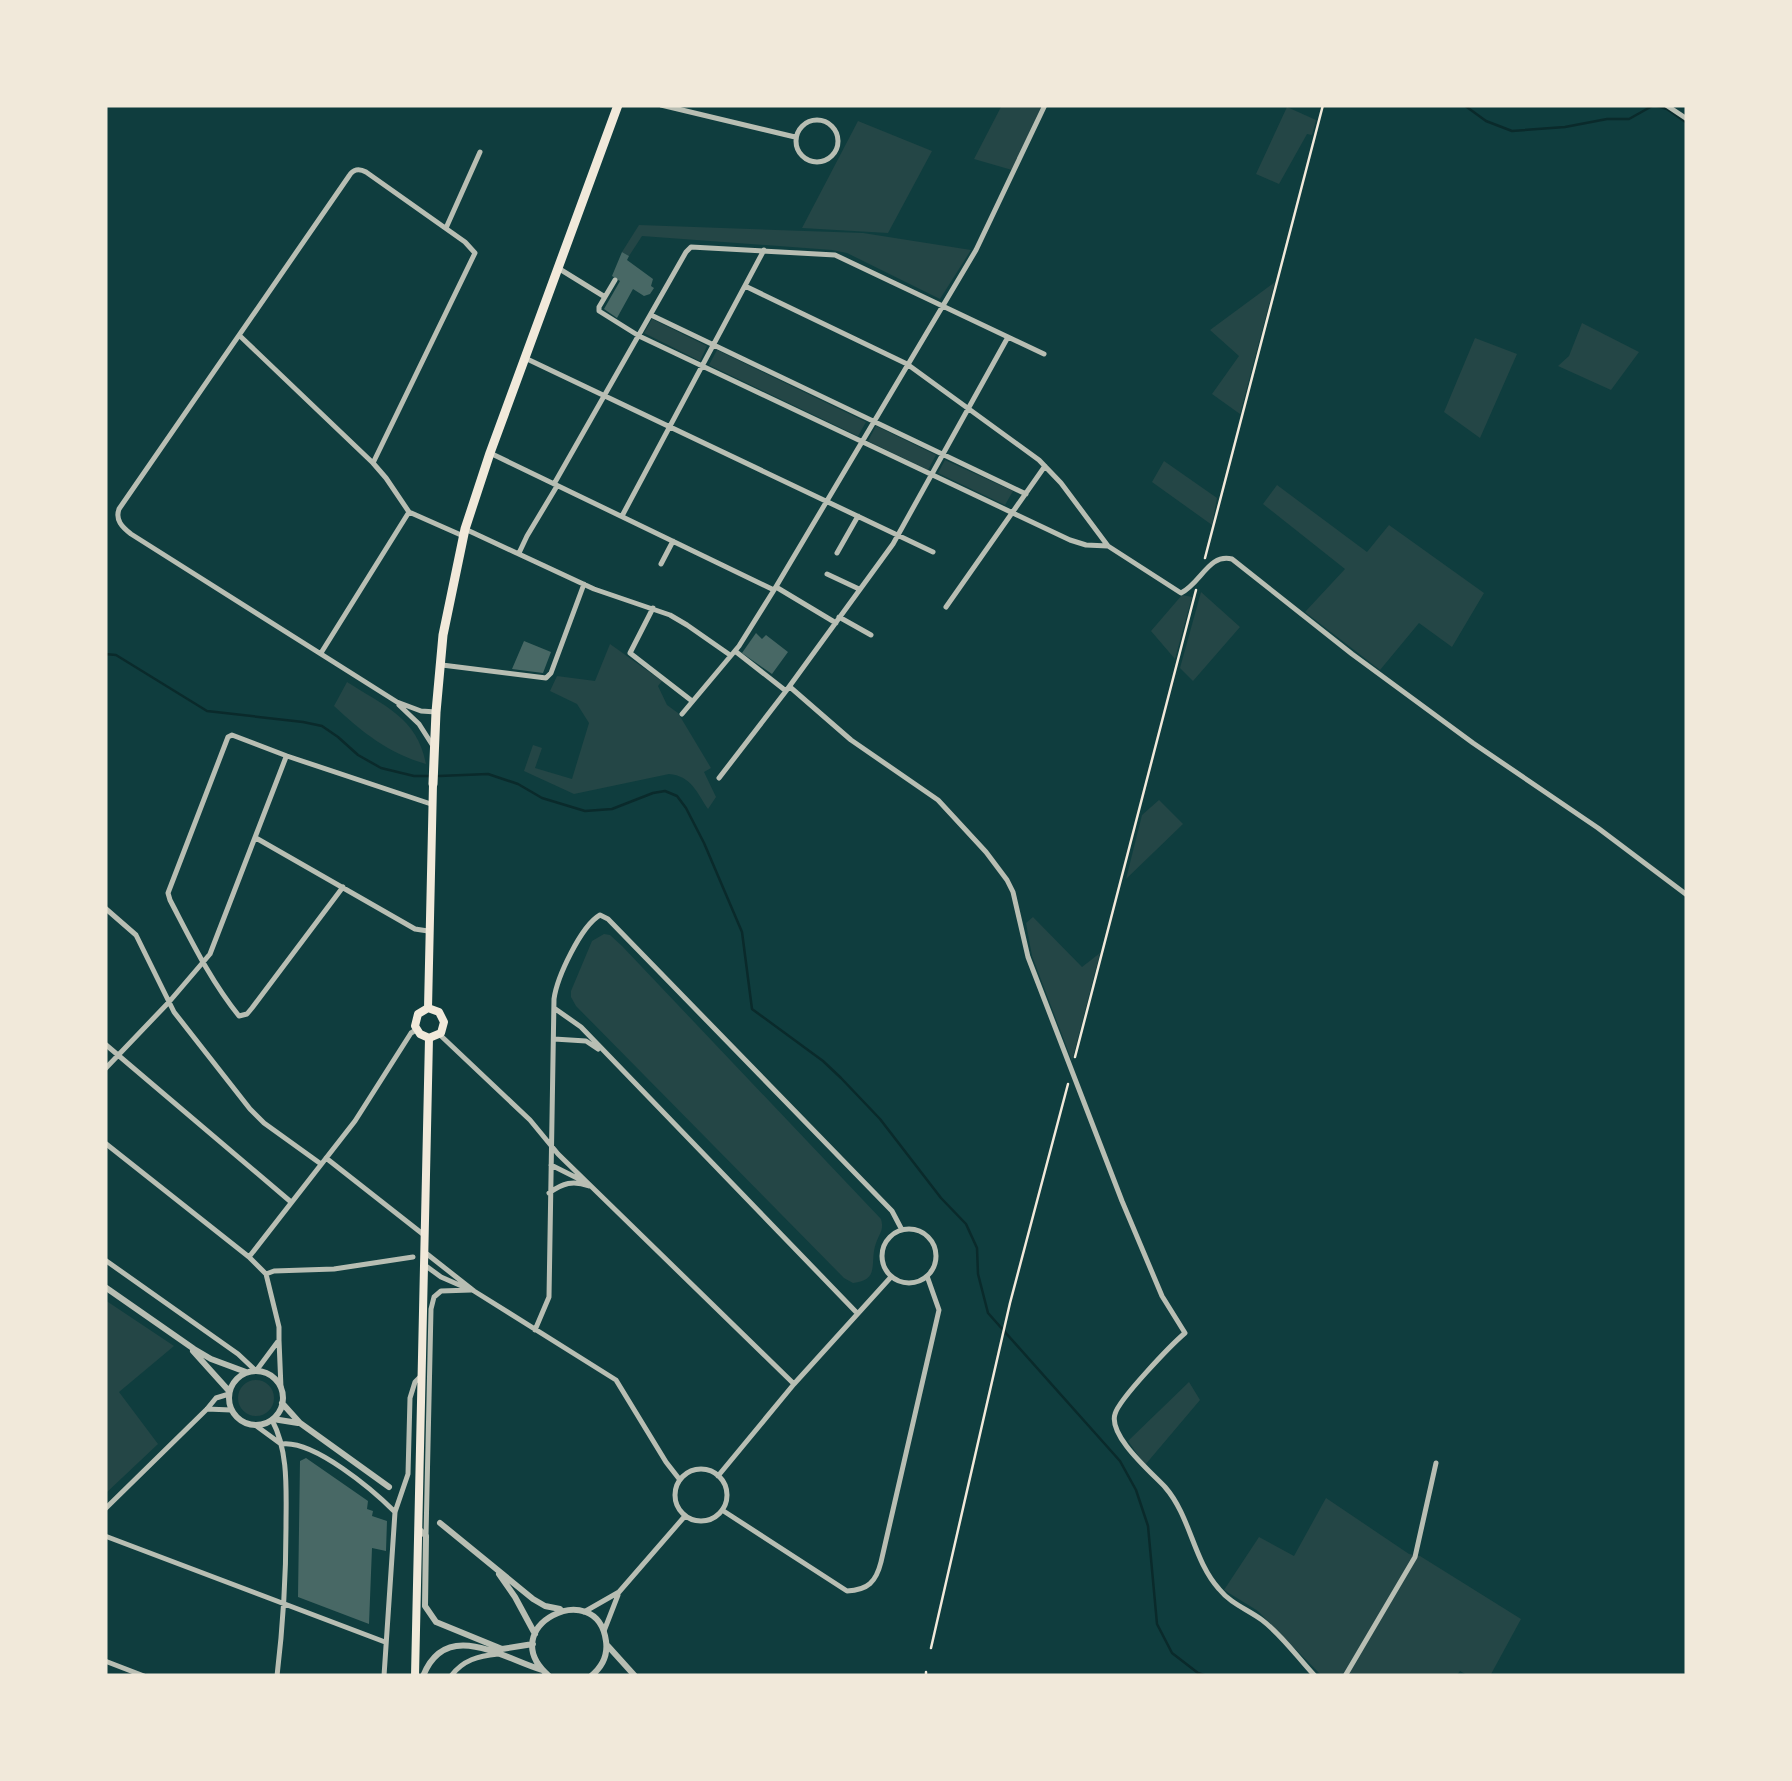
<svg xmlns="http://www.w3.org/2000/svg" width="1792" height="1781" font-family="'Roboto Serif',serif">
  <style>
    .green { fill: #244646 }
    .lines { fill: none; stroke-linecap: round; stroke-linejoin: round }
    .stream { stroke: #0a2a2b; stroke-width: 2.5 }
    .building { fill: #486865 }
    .path { stroke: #f1e9da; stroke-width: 2.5 }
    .minor { stroke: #b8beb3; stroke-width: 5 }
    .tertiary { stroke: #b8beb3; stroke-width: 6 }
    .secondary { stroke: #f1e9da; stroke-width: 8 }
    .trunk { stroke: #f1e9da; stroke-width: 9 }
  </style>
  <rect width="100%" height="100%" fill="#0f3d3e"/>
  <path class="green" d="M1002,105h40l-30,65 -38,-11z
    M1287,107l29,13 -4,15 -5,-1 -28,50 -23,-10z
    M858,121l74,30 -44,82 -86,-5z
    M639,225l224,8 108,17 -31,49 -93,-46 -15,-3 -190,-14 -13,20 -7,-4z
    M1275,282l-35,132 -28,-20 27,-38 -29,-26z
    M652,319l55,27 -7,15 -56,-28z
    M1582,323l57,29 -28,38 -53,-24 11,-10z
    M1475,338l42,16 -37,84 -36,-26z
    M717,350l149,72 -8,14 -149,-71z
    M876,426l60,29 -8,15 -60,-29z
    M945,460l68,31 -8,14 -67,-32z
    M1164,461l53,37 -5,27 -60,-43z
    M1277,485l90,67 22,-27 95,68 -32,54 -33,-24 -39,47 -75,-58 40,-43 -82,-65z
    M1201,592l39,35 -47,54 -13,-13z
    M1182,595l10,2 -17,62 -24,-28z
    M610,644l52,37 -4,5 9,19 11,8 33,55 -7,4 12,25 -8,12c-12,-18 -17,-33 -39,-35l-95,20 -50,-23 9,-26 9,3 -7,20 37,11 17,-56 -12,-19 -27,-13 7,-15 38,5z
    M347,682c37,24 70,35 79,82 -38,-11 -64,-32 -92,-58z
    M1159,800l24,24 -57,55 16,-64z
    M1033,917l49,50 18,-14 -28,108 -40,-105 -6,-33z
    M604,934l6,1 12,11 259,273c3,11 -1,13 -5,24 -7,19 5,37 -23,40l-9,-5 -268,-272 -5,-9v-6l21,-50z
    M105,1300l69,46 -55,46 39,52 -53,50z
    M238 1398a18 18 0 1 1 36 0a18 18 0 1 1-36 0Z
    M1189,1382l11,18 -55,65 -17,-24z
    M1326,1498l83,56 11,2 101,63 -31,57h-21l-9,-5 -4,5h-134l-64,-65 -34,-21 35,-53 35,19z"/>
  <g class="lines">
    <path class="stream" d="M1464,105l22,16 26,10 53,-4 42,-8h22l25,-14 13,4 20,14
      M105,654l11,1 91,56 96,11 19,4 16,11 20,18 23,13 33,8h17
      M439,776l49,-2 30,10 24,14 43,13 27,-2 41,-16 12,-2 12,5 9,12 18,35 38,89 10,77 71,52 18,17 39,41 61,79 25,26 11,24 1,26 10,39 132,148 16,29 12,36 9,98 15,29 26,20 9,3"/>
  </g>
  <path class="building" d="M622,252l7,4 -2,4 26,19 -2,7 3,2 -4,6 -6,2 -11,-7 -16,29 -13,-9 16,-28 -8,-5z
    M756,633l6,6 4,-4 22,17 -16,22 -30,-21z
    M524,641l27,11 -8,21 -31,-4z
    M306,1458l62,43 -1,8 6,2 -1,5 15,5 -1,30 -14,-3 -3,76 -71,-27 2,-136z"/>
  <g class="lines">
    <path class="path" d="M1205,558l118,-453
      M1075,1057l121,-467
      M931,1648l79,-345 58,-219
      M926,1676v-4"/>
    <path class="minor" d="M661,105l134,32
      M1666,105l21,14
      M796 141a21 21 0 1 1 42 0a21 21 0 1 1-42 0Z
      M446,228l34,-76
      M558,268l47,29
      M615,280l-16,27v4l40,25 431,204 16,5 22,1
      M745,286l162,78 132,96 22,23 47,63 73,47c20,-10 28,-40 51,-34l120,95 121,89 125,85 89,67
      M651,315l375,179
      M240,336l133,127 13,15 23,34 52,23
      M525,358l408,194
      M490,453l284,137
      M373,463l102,-210 -10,-11 -99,-70c-7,-4 -13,-3 -17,4l-230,333c-4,11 3,18 12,25l266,168 24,9 15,1
      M554,484l132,-232 5,-5 144,8 209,99
      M622,516l142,-266
      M465,529l129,60 76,26 17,10 43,30
      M519,553l8,-17 30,-50
      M837,553l21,-37
      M661,564l12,-23
      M827,574l32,15
      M776,587l60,36
      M946,607l99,-141
      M653,608l-23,45 62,48
      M839,617l32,18
      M735,651l51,40
      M321,653l88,-141
      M442,665l104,13 5,-5 33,-89
      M790,687l61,53 87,60 48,52 21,28 6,12 15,65 94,244 40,95 23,37c-14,12 -66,66 -70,81 -7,22 37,59 50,73 26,30 28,73 54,102 12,15 28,20 43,31 20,15 36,38 53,56
      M399,705l20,19 14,22
      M682,714l57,-68 35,-56 202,-340 69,-145
      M719,778l67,-87 107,-147 115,-207
      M256,838l159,91 13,2
      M343,887l-91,121 -5,6 -8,2c-29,-36 -48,-76 -69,-116l-2,-7 60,-156 4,-2 55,21 144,48
      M105,908l31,27 38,77 76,97 14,14 57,41
      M554,1008l27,19 276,286
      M439,1034l91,86 28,34 236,230
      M554,1039l32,2 12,8
      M105,1044l186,158
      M105,1069l64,-67 41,-48 76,-197
      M105,1143l144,114 17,17 13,53v13
      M326,1158l98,77
      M551,1165l30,15
      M549,1193c14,-10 24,-13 40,-7
      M882 1256a27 27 0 1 1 54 0a27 27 0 1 1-54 0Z
      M427,1254l47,37 142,89 50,82 14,18
      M249,1257l106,-136 56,-88 5,-3
      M105,1260l133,94 18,17 23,-31 2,48
      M426,1266l15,11 23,10
      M266,1274l8,-3 60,-2 79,-12
      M535,1330l14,-33 5,-298c3,-22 27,-73 46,-84l8,4 284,292 10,19
      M207,1409l24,1
      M272,1420c17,32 14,71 14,107 0,51 -3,99 -9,149
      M255,1425l26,19
      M282,1444c32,-4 91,46 113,68
      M675 1495a26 26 0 1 1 52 0a26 26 0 1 1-52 0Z
      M718,1476l76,-92 97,-107
      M105,1509l102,-100 9,-11 13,-4
      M722,1510l125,81c21,-1 29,-9 34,-29l58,-252 -12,-34
      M105,1536l280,106
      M426,1536l5,-227 3,-12 7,-6 30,-1
      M584,1612l35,-20 66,-76
      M604,1631l14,-36
      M105,1661l39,15
      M384,1676l11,-164 13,-38 2,-76 5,-16 5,-5
      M451,1676c12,-16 27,-20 47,-22
      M1345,1676l70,-119 21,-94"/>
    <path class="tertiary" d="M105,1287l89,62 17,10 35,13
      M193,1351l36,40
      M229 1398a27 27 0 1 1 54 0a27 27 0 1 1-54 0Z
      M282,1403l18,20 89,64
      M273,1419l25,4
      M440,1523l93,76 12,7 15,3
      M418,1528l8,8 -1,70 11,16 66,27 31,-5
      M499,1574l16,23 20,37
      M607,1645l28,31
      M423,1676c23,-58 79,-18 119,-6
      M549,1676c-57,-49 48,-101 57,-35 2,14 -4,26 -15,35"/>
    <path class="secondary" d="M428,1008l5,-224
      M428,1008l11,4 5,10 -3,11 -12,5
      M428,1008l-10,6 -3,12 5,8 9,4
      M415,1676l14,-638"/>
    <path class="trunk" d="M433,784l3,-72 7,-77 22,-106 25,-76 128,-348"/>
  </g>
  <rect width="1792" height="1781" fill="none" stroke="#f1e9da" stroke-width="215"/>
</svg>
